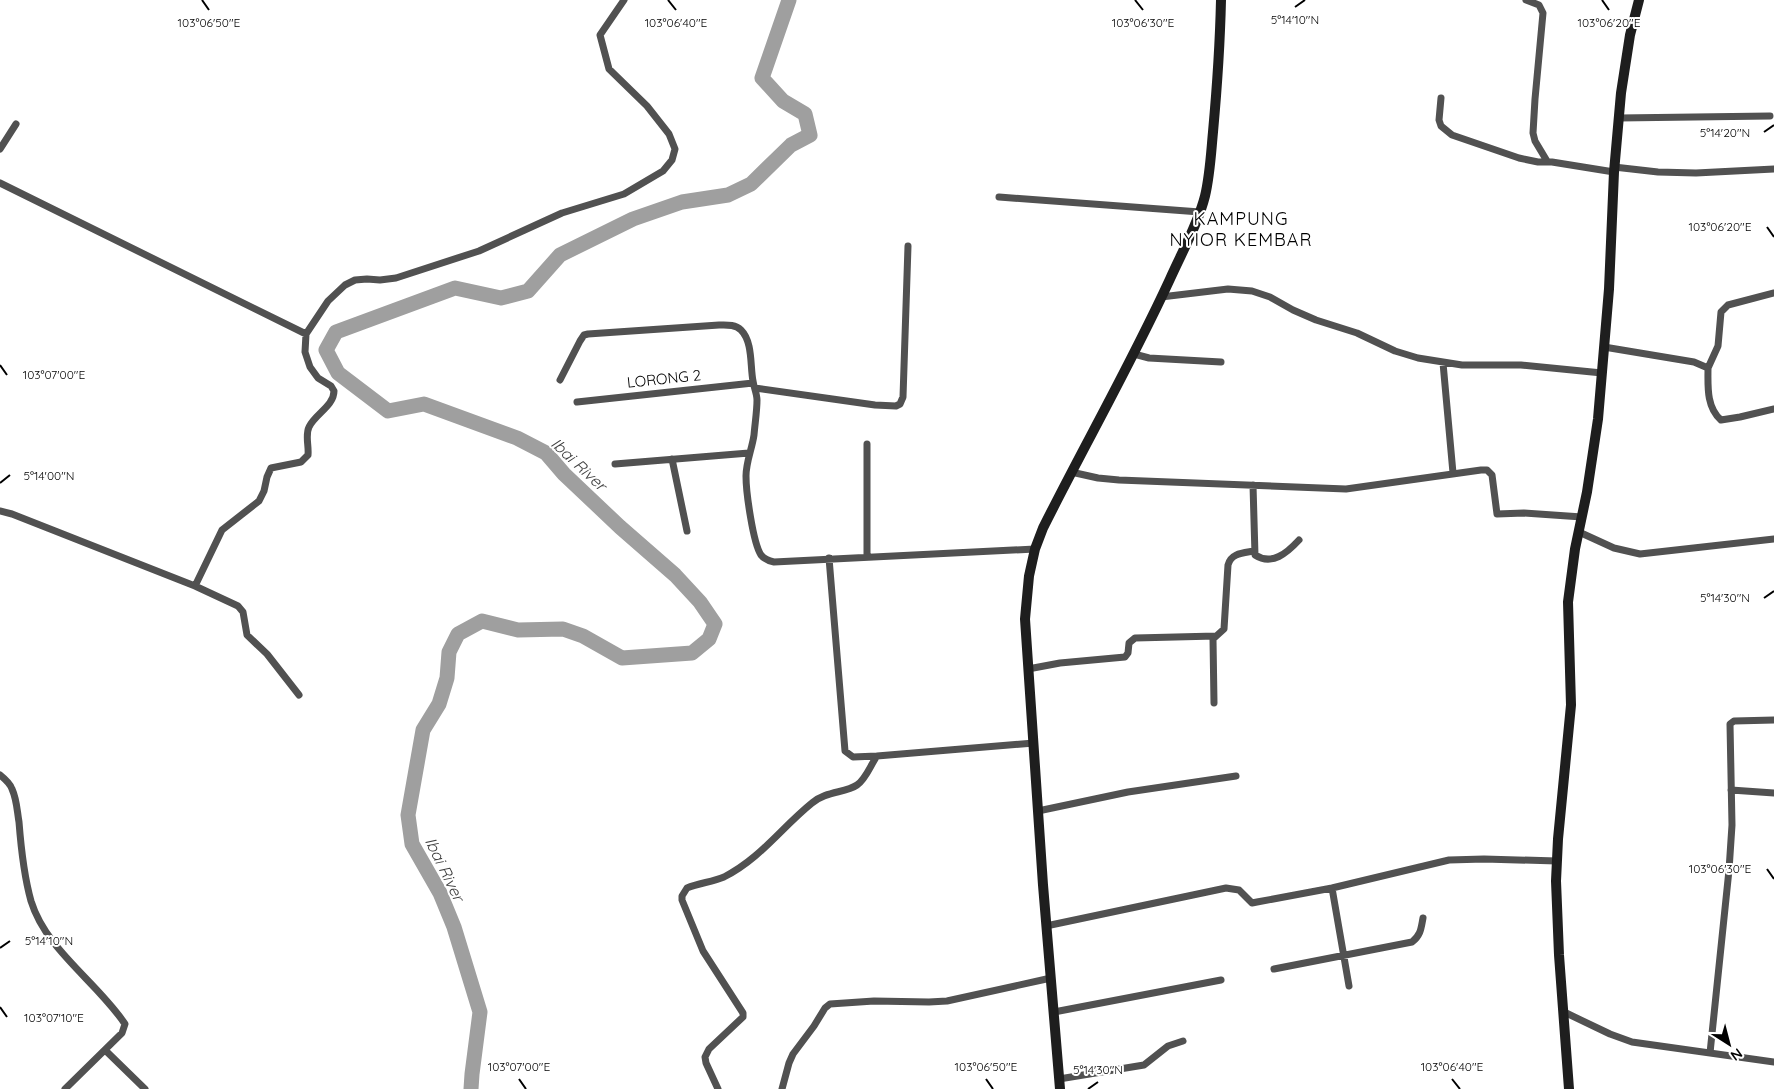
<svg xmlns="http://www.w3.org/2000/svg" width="1774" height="1089" font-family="Quicksand,sans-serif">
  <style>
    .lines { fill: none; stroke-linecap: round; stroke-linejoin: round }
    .river { stroke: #9f9f9f; stroke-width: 15 }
    .street { stroke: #515151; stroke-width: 7 }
    .secondary { stroke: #1e1e1e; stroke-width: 10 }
    .ticks { fill: none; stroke: #000; stroke-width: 2 }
    .labels { text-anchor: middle; stroke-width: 4; stroke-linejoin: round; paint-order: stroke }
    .street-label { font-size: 15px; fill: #000; stroke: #fff }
    .water-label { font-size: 16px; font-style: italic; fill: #404040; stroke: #fff }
    .quarter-label { font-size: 18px; letter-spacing: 1px; fill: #000; stroke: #fff }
    .ticks-label { font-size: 12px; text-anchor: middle; fill: #000; stroke: #fff; stroke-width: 4; stroke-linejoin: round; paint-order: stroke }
  </style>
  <rect width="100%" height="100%" fill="#fff"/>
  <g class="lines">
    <path class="river" d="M471,1089l1,-15 8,-62 -26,-85 -14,-34 -28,-49 -4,-29 15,-85 16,-26 8,-26 2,-26 9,-18 24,-13 36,9 45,-1 20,7 39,22 70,-5 17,-14 6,-15 -15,-22 -25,-27 -55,-48 -56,-53 -18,-21 -29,-15 -93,-34 -36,7 -50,-38 -12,-23 10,-18 119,-44 46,10 27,-7 32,-36 73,-36 49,-17 46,-7 23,-11 40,-39 19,-10 -5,-21 -22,-13 -21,-23 27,-78"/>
    <path class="street" d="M1526,0l13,5 4,8 -8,86 -2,34 2,8 12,20
      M1441,98l-2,22 2,6 11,9 67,23 19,4h14l62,10
      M1619,118l151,-2
      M0,149l16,-25
      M1614,167l44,5 38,1 78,-4
      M0,183l306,151
      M999,197l201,15
      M1161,297l67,-8 24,2 18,6 23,13 23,10 41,13 38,18 23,7 44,7h59l81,8
      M1604,347l90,15 14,6c0,17 -2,39 13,52l19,-3 34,-8
      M1134,354l15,4 72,4
      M1443,363l10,110
      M1708,368l10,-22 3,-34 7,-7 46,-12
      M560,380l20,-39 4,-6 4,-1 131,-9c7,0 16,-1 22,5 12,12 9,36 12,51 1,7 4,13 4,19 0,11 -2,23 -3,35 -2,14 -8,27 -8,41 0,16 7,67 15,79 4,5 8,6 13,7l261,-13
      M755,388l120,17 21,1 4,-2 3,-7 5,-151
      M577,402l176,-19
      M867,444v113
      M672,459l15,72
      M615,464l134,-11
      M1071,472l27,6 21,2 227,9 135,-19h6l5,5 5,39 27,-1 58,4
      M1253,485l2,70c17,11 32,-2 44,-15
      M0,511l12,3 183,72 43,20 5,6 4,23 20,19 32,41
      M1579,532l35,16 26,6 134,-15
      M829,558l16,193 8,6 24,-1
      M195,586l27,-56 37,-29 5,-10 3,-14 4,-9 30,-6 7,-7c1,-9 -3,-20 1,-28 6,-13 25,-21 25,-36l-3,-5 -13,-8 -8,-11 -5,-15 1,-18 22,-33 17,-16 10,-5 12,-1 13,1 16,-2 83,-27 83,-38 62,-19 39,-23 9,-11 3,-11 -6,-15 -22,-28 -38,-37 -9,-34 24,-35
      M1028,669l32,-6 65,-6 3,-4 1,-10 6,-5 81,-2
      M1214,703l-1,-64 11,-10 4,-64c3,-12 15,-12 26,-14
      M0,775c5,4 10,8 12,14 5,11 5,22 7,33 2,26 5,54 12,79 15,49 66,81 94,123l-3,9 -57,56
      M1731,790l43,3
      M1038,811l90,-19 108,-16
      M1332,888l17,98
      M1046,926l180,-38 13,2 13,13 5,-1 75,-14 117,-28 35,-1 73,2
      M1274,969l138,-27c9,-7 9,-14 11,-24
      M1054,1012l167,-32
      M1564,1012l46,22 22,8 142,20
      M105,1050l40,39
      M1710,1053l19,-183 3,-45 -2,-101 4,-3 40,-1
      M1059,1079l85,-14 24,-19 15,-5
      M718,1089l-12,-26 -1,-6 4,-8 34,-32v-4l-40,-62 -21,-51v-4l5,-8c12,-5 25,-6 37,-11 37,-19 57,-49 88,-74 14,-12 33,-10 45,-18 9,-6 14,-21 20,-29l157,-13
      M782,1089l7,-26 4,-9 21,-28 11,-18 5,-4 44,-3 55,1 18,-1 104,-23"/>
    <path class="secondary" d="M1060,1089l-17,-204 -18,-266 4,-43 6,-27 8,-21c42,-84 88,-164 127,-249 12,-27 28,-55 35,-83 5,-21 6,-43 8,-64 4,-44 7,-88 8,-132
      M1569,1089l-10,-134 -3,-74 2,-42 13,-134 -3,-103 7,-53 12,-57 11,-73 11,-130 5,-117 7,-79 9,-58 9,-35"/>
  </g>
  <path class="ticks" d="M202,0l7,10M668,0l8,10M1135,0l8,10M1602,0l7,10M1295,7l10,-7M1764,132l10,-7M1767,227l7,10M0,365l7,10M0,483l10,-8M1764,598l10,-7M1767,869l7,10M0,948l10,-7M0,1007l7,10M519,1079l7,10M986,1079l7,10M1452,1079l8,10M1088,1089l10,-7"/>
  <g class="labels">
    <g class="street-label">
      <text transform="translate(664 379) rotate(-6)" y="5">LORONG 2</text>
    </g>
    <g class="water-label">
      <text transform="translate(579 464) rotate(43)" y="6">Ibai River</text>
      <text transform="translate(445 869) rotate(64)" y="6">Ibai River</text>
    </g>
    <g class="quarter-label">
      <text x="1241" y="225">KAMPUNG<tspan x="1241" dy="21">NYIOR KEMBAR</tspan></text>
    </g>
  </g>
  <g class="ticks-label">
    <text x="1295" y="24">5°14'10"N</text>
    <text x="209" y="27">103°06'50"E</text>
    <text x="676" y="27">103°06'40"E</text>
    <text x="1143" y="27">103°06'30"E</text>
    <text x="1609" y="27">103°06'20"E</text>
    <text x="1725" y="137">5°14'20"N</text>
    <text x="1720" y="231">103°06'20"E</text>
    <text x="54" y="379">103°07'00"E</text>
    <text x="49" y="480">5°14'00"N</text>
    <text x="1725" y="602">5°14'30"N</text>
    <text x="1720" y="873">103°06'30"E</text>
    <text x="49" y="945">5°14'10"N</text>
    <text x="54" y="1022">103°07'10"E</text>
    <text x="519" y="1071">103°07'00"E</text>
    <text x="986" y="1071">103°06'50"E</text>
    <text x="1452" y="1071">103°06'40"E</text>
    <text x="1098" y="1074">5°14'30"N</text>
  </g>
  <g transform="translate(1729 1044) rotate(144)" stroke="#ffffff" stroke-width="4" paint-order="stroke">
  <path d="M0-4L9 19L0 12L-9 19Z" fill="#000000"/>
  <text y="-8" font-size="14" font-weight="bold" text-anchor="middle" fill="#000000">N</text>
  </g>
</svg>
